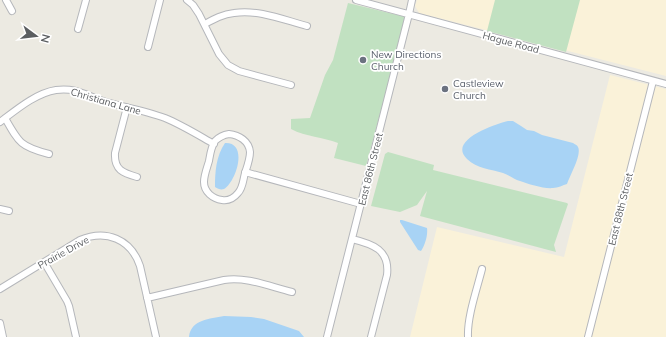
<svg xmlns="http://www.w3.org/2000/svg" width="666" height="337" font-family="Mulish,sans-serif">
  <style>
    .commercial { fill: #faf2d9 }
    .green { fill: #c1e1c1 }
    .water { fill: #a8d3f5 }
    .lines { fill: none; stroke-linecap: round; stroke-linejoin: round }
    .minor-casing { stroke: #b5b7bb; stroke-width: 8 }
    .minor { stroke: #fff; stroke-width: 6 }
    .worship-dot { fill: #6b7280; stroke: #fff; stroke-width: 1.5 }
    .labels { text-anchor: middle; stroke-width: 3.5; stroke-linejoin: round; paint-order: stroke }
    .street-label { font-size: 10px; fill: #5b5e61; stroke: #fff }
    .worship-label { font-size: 10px; fill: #5b616d; stroke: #fff; text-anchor: start }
  </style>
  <rect width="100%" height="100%" fill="#eceae2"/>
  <path class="commercial" d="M417,0h249v76l-247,-63 -4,-7z
    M610,75l56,14v248h-256l27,-110 127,30z"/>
  <path class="green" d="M495,0h85l-14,52 -79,-21z
    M348,3l58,14 -40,149 -32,-8 4,-15c-15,-6 -32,-6 -47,-14v-10l19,-1 15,-43 8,-15z
    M388,152l46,13 -1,5 134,33 1,1 -14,41 2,7 -136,-36 7,-25 -10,14 -17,7 -29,-6 14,-52z"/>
  <path class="water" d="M508,121h5l8,5 6,4 7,1 8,4 31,8c3,2 4,2 5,4 4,8 -8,28 -11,37 -4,1 -9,4 -14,4 -9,1 -25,-4 -33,-7 -6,-2 -11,-6 -17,-8 -12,-4 -26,-4 -36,-14 -20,-19 29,-35 41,-38z
    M225,143c24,-1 11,39 -1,46 -3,1 -6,0 -9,-2 0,-15 1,-31 10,-44z
    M400,220h2l25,8c1,7 -2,17 -6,23l-3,-1 -18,-28z
    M224,316l27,1 13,2 35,12 5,6h-115c2,-18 21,-18 35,-21z"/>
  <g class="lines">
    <g class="minor-casing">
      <path id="minor" d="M6,0l6,11
        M187,0l6,5 6,9 20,40 9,11 11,6 52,14
        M356,0l310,84
        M205,24c9,-5 18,-10 29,-11 24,-4 50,7 73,13
        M78,29l8,-29
        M148,47l12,-47
        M127,107l-12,46c-1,17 8,20 22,24
        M5,118c14,25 16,29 44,36
        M0,122c16,-12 36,-29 56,-32 20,-3 31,6 50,12 19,5 40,9 59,16 17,7 33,17 49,26
        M229,134c10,1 20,7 21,18 0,7 -3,15 -5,21 -2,7 -2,15 -7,20 -4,5 -10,8 -16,7 -9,-1 -18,-8 -18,-18 0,-7 3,-14 5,-21 1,-6 2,-14 6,-20 4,-4 8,-6 14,-7z
        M245,172l116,32
        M0,209l9,2
        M352,239c21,5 38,11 35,36l-16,62
        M44,262l23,39 2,5 7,31
        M0,289l80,-49c26,-11 51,-1 60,26l16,71
        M147,298l77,-18c22,-4 47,7 68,12
        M0,323l3,14
        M327,337l82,-323 3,-14
        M468,337c-1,-20 9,-48 14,-68
        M588,337l65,-256"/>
    </g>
    <use href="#minor" class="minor"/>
  </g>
  <g class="worship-dot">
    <circle cx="363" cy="60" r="4"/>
    <circle cx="445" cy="89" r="4"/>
  </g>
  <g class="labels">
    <g class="street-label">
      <text transform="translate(511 42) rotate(15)" y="4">Hague Road</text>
      <text transform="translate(106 101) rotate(16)" y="4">Christiana Lane</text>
      <text transform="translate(370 169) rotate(-76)" y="4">East 86th Street</text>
      <text transform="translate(620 209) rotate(-76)" y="4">East 88th Street</text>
      <text transform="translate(63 252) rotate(-29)" y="4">Prairie Drive</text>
    </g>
    <g class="worship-label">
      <text x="371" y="58">New Directions<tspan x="371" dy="12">Church</tspan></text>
      <text x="453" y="87">Castleview<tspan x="453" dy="12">Church</tspan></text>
    </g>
  </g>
  <g transform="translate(36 36) rotate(105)" stroke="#ffffff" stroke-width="3" paint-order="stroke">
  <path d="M0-3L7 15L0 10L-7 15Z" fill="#5b5e61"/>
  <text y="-6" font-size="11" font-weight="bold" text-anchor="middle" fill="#5b5e61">N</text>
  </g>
</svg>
